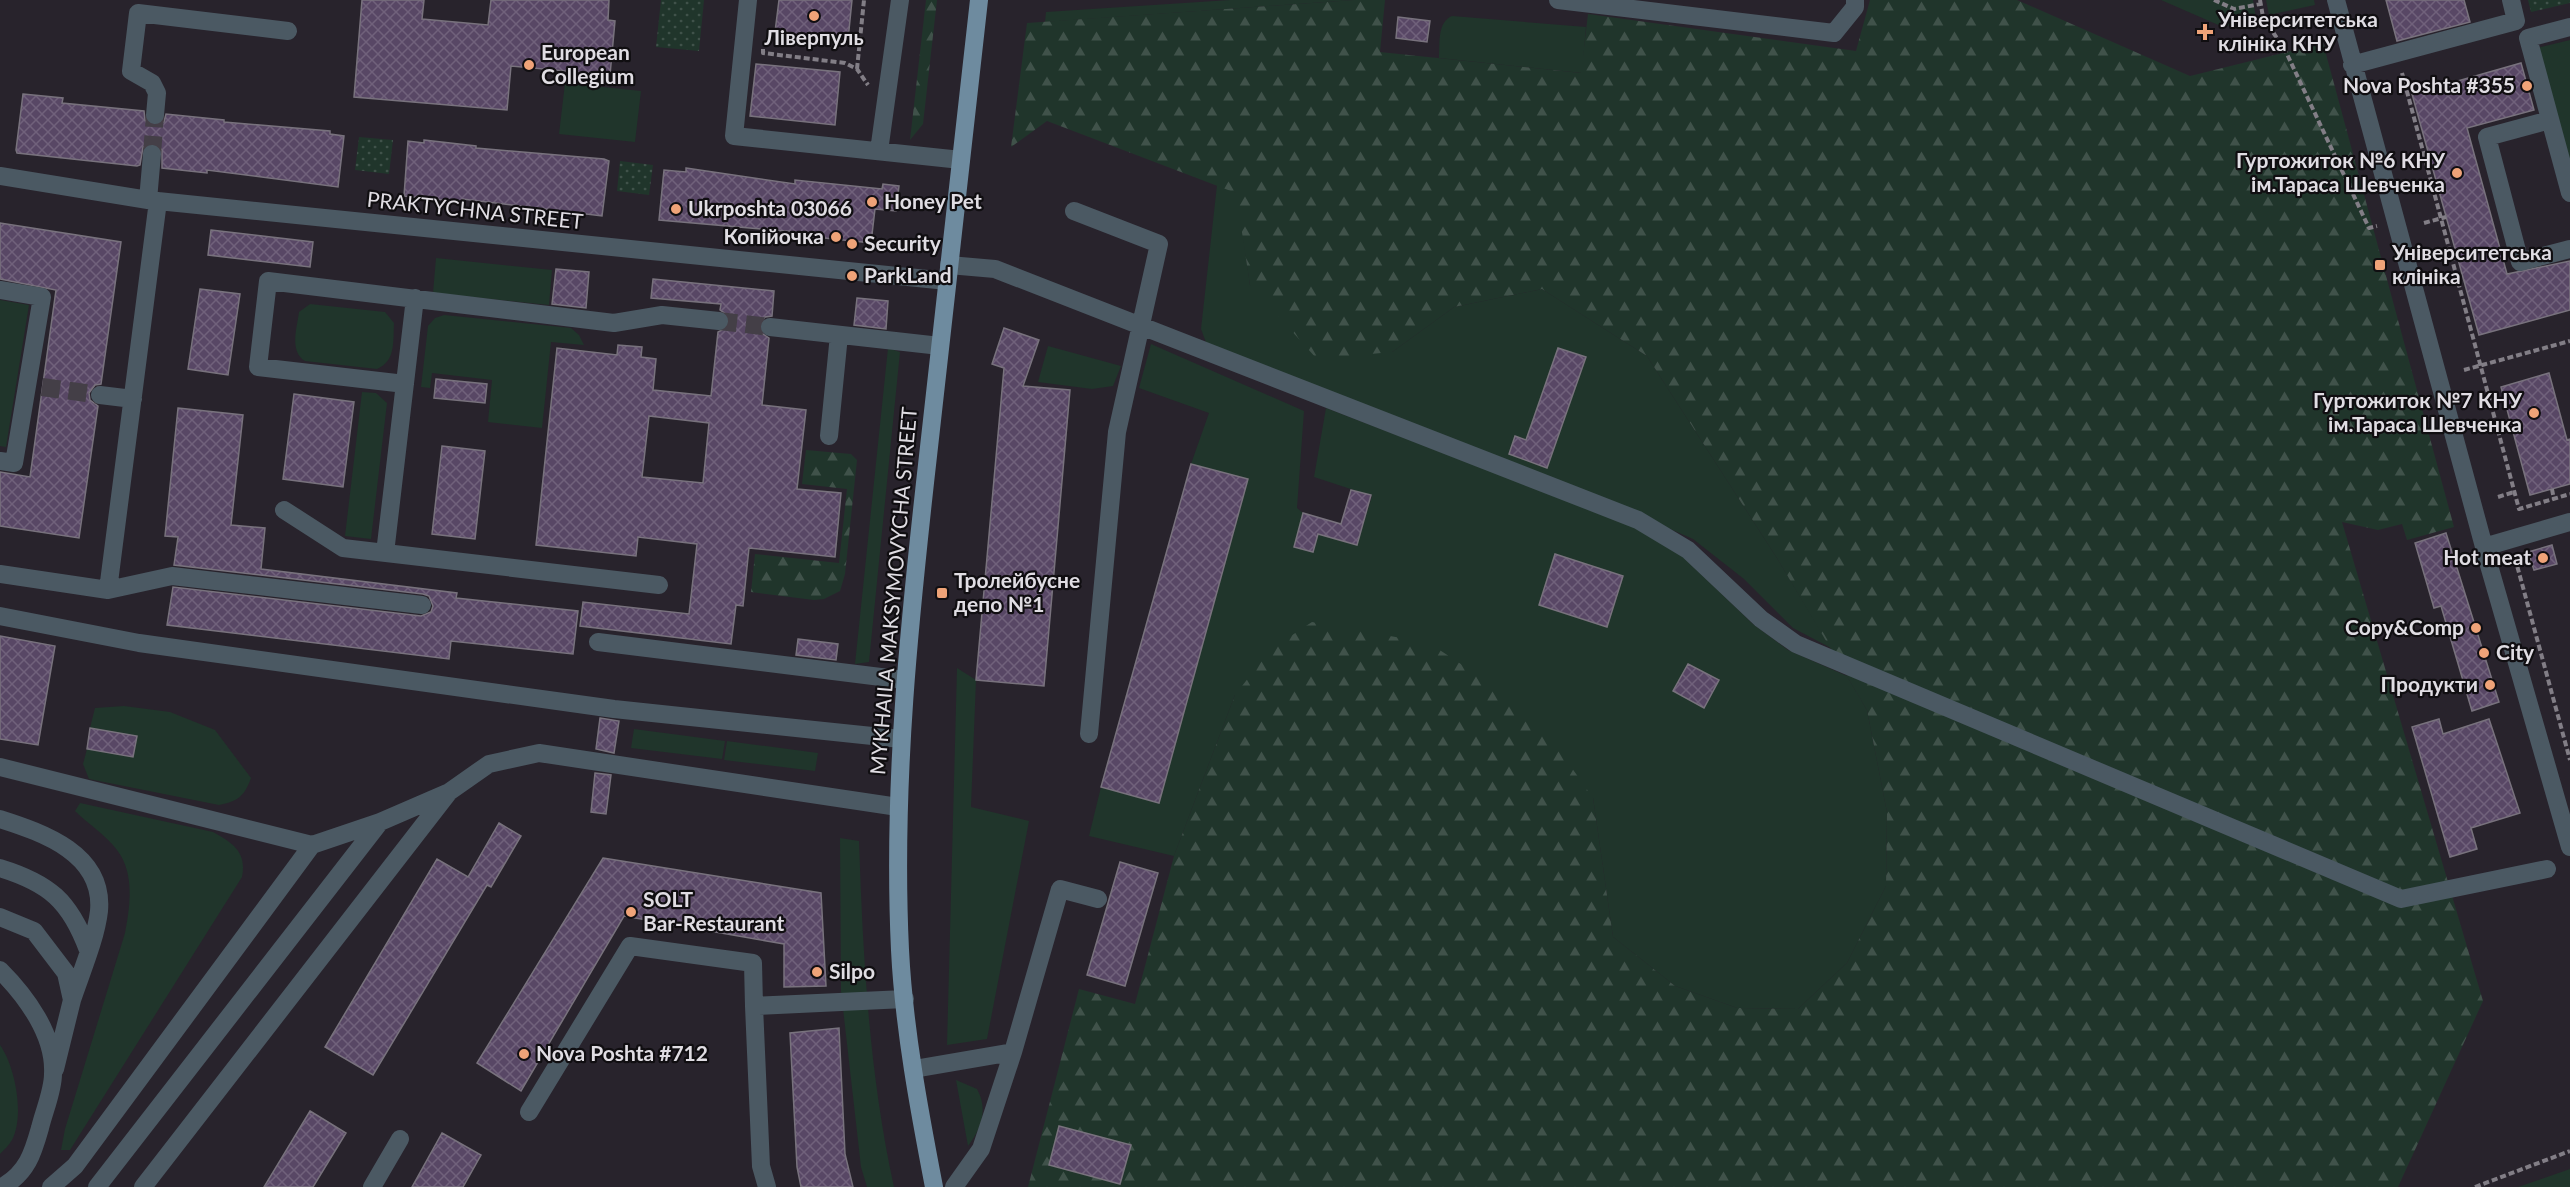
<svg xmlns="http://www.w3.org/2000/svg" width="2570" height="1187" font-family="Lato,sans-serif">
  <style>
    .green { fill: #20352b }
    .forest { fill: url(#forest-firs) }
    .park { fill: url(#park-dots) }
    .building { fill: url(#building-cross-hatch); stroke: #78727d; stroke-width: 1.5; fill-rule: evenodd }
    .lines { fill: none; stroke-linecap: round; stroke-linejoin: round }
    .minor-tunnel { stroke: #443f47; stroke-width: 18; stroke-dasharray: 18 9; stroke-linecap: butt }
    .path { stroke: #827e86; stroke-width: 4; stroke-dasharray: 6 3; stroke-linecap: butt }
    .minor { stroke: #4b5963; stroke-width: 18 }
    .major { stroke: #6e8b9f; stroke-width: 18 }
    .poi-dot { fill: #efa378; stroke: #100e11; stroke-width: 2 }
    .labels { text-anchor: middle; stroke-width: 4.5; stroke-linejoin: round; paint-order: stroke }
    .poi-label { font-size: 21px; font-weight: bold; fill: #e0dde3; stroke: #100e11; text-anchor: start }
    .street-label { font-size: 21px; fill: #e0dde3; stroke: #100e11 }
  </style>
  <defs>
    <pattern id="forest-firs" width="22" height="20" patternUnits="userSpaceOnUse" patternTransform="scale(1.5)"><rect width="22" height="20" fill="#20352b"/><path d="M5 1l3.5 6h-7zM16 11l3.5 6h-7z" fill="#40524a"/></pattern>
    <pattern id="park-dots" width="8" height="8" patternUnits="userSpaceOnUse" patternTransform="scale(1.5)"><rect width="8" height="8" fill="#20352b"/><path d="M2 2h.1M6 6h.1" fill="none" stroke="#40524a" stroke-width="1.8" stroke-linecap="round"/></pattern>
    <pattern id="building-cross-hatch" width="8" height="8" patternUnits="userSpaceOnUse" patternTransform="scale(1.5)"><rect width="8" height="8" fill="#584765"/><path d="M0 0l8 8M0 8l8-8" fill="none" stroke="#70617b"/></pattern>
  </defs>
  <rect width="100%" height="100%" fill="#28232c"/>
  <path class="green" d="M1230,0h124l-309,22 1,-10z
    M2161,0h92l3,19 -33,8z
    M2266,0h48l1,5 -46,10z
    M1452,16l134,11 -4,46 -143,-15c1,-14 -2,-36 13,-42z
    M2570,40v126l-33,-118z
    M565,83l76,8 -6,51 -76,-8z
    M1217,185l20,8 13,92 142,67 62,-45 88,-18 105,67 130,202 54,90 -38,-20 -49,-49 -51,-40 -130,-57 -356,-137 -6,-16z
    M436,258l116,12 -3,35 -116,-12z
    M0,300l29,5 -23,142 -6,-1z
    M310,304l75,8 9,11c-1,18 2,38 -17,46l-72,-8c-16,-10 -8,-33 -6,-49z
    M444,315l127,13 8,7 5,10 -33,-3 -9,86 -54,-6 4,-42 -60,-7 -2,15 -9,-1 7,-61 7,-8z
    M1151,344l153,67 -7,97 6,5 -9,34 19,5 9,-34 19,9 -3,13 19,5 15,-49 -58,-19 12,-69 313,120 44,29 70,67 35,26 59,26 20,34 20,102 -1,74 -39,77 -49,46 -61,-1 -62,-22 -62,-49 -20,-139 -358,-103 -61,161 -85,-20 12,-49 58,15 89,-322 -57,-16 18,-51 -70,-25z
    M1048,346l73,20 -8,20 -21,3 -54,-7z
    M888,348l12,4 -31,310 -14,2z
    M362,392l14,1 11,10 -16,136 -26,-3z
    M957,668l19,12 -5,127 58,14 -42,218 -40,6z
    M124,706l46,6 45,18 36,48c-7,19 -13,23 -32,27l-130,-26 -6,-15 4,-15 46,8 3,-21 -46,-8 5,-20z
    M634,729l91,12 -3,18 -91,-11z
    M727,741l91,12 -3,18 -91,-11z
    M80,803l133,29c20,11 34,20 29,45l-172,273h-9l4,-21 60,-196c5,-26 10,-60 -8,-83 -11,-15 -29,-26 -42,-39z
    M840,838l19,3c4,117 10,232 35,346h-27l-6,-20 -20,-176z
    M0,1045c15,21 25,70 12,95 -3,5 -8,10 -12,14z
    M956,1080l21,9c11,20 5,39 -9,57z
    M2570,1169v18h-52z"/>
  <path class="forest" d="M926,0h11l-14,124 -13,16z
    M1354,0h31l-5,52 201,21 7,-59 268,37 14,-51h147l173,76 133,-33 131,484 -47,13 -5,-16 -24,6 -36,-8 141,479 -85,186h-1370l51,-198 56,15 39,-148 61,-161 36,-46 41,-27 117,21 102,67 62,88 20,139 62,49 62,22 61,1 49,-46 39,-77 1,-74 -20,-102 -90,-152 -130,-202 -105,-67 -88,18 -62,45 -75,7 -67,-74 -14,-92 -189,-72 -36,26 16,-124z
    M806,450l45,4 6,6 -12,114 -5,17 -16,8 -10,1 -63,-8 4,-38 84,9 8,-74 -45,-5z"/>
  <path class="park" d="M661,0h43l-5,51 -43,-4z
    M2528,0h42v3l-39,9z
    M359,137l34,3 -4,34 -34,-4z
    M620,161l33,4 -4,30 -32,-4z"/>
  <path class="building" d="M362,0h62l-2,19 66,6 3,-25h118l-1,20 7,1 -5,54 -99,-9 -4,44 -153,-13z
    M779,0h73l-4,40 -73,-8z
    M2386,0h78l6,22 -73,19z
    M1398,17l32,4 -3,21 -31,-4z
    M2521,63l13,47 -67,18 40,146 63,-13v49l-91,25 -67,-241z
    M756,64l84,8 -5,53 -85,-9z
    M23,94l40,4 -1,5 82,8 1,9 8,6 11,-4 2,-8 58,6v2l106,9v3l14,2 -6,51 -131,-17v3l-45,-5v-18l-8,-7 -11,4 -3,18 -3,1 -120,-13 -1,-3z
    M424,140l52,6v2l128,11 5,2 -7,55 -139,-17v3l-59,-6 4,-55 16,2z
    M686,168l109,16v-4l87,9 1,-5 16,2 -3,25 -21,-2 -4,34 -75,-8v-3l-137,-12 5,-50 22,2z
    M0,223l121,19 -20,142 -6,1 -6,8 1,7 8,6 -19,132 -79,-12v-54l30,5 26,-187 -56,-11z
    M211,230l102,12 -3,25 -102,-12z
    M556,269l33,3 -3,36 -34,-4z
    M653,279l121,12 -2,25 -7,1 -6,8 1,7 9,6 -7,67 44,5 -9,79 44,4 -6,64 -86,-9 -6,58 -7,-1 -5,39 -151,-18 3,-24 106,12 8,-70 -59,-7 -2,19 -100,-11 21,-197 60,7 1,-10 24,2 -1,10 15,2 -3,31 58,6 7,-64 10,-5 1,-11 -9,-6 1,-6 -70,-6zM649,416l60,7 -6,60 -61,-6z
    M200,289l40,5 -12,81 -40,-6z
    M857,298l31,3 -2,28 -32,-4z
    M1004,328l35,12 -16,46 47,4 -26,296 -68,-6 28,-312 -12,-4z
    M1558,348l28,9 -39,111 -38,-14 6,-18 11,4z
    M2549,373l18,67 3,-1v45l-40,11 -29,-108z
    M436,379l51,5 -2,19 -51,-5z
    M294,394l60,8 -11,85 -60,-8z
    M178,408l65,7 -12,110 34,3 -4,41 196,24 -1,5 122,13 -5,43 -122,-13 -2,18 -282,-34 6,-38 248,29 10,-4 2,-6 -4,-10 -6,-2 -249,-29 4,-28 -13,-1z
    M442,446l43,5 -10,88 -43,-5z
    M1191,464l57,15 -89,324 -58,-16z
    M1351,490l20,5 -14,50 -39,-11 -5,18 -19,-5 9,-34 38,11z
    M2446,533l53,169 -27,9 -31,-105 -7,2 -19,-65z
    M2552,545l5,19 -23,6 -6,-18z
    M1555,554l68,22 -16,51 -68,-22z
    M0,636l55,10 -17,99 -38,-6z
    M798,639l40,5 -2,16 -40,-5z
    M1688,664l31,16 -15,28 -31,-17z
    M600,718l19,3 -5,32 -18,-4z
    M2439,719l4,15 46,-15 31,94 -49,15 6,21 -27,8 -38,-130z
    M90,728l47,8 -4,21 -46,-8z
    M595,773l16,2 -5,39 -15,-2z
    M499,823l22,13 -30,51 -4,-2 -114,190 -48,-28 112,-188 31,18z
    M603,858l218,35 5,93 -42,1v-43l-160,-28 -103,175 -44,-28z
    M1120,862l38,11 -33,113 -38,-11z
    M839,1028l6,126 8,33h-52l-4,-20 -7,-134z
    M310,1111l36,22 -33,54h-49z
    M1059,1126l72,19 -11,39 -71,-19z
    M442,1133l39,22 -18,32h-51z"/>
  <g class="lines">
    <path class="minor-tunnel" d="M152,154l3,-39
      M719,321l51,6
      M42,387l58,8"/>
    <path class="path" d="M2214,0l20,9 26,-5
      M2260,0l3,17 23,35 83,176 8,-2
      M763,49v4l82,10 12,6 11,16
      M857,69l7,-69
      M2402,73l117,436 51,-15
      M2424,223l22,-6
      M2464,370l106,-29
      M2552,489l2,11
      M2498,497l16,-5
      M2515,558l55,202
      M2475,1187l95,-36"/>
    <path class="minor" d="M748,0l-14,136 227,24
      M1558,0l276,33 21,-26v-7
      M2336,0l154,569 80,278
      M2570,27l-42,11 42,155
      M2352,65l164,-44 -5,-21
      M155,115l2,-22 -5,-10 -21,-12 7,-58 150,18
      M2550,120l-63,17 33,125 50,-13
      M879,151l21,-151
      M0,176l148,24 799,81
      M148,200l4,-46
      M1074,211l85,33 -42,188 -28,302
      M949,265l46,4 643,251 50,30 73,69 35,25 605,255 146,-30
      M0,290l42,7 -28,166 -14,-2
      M770,327l170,19
      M405,384l-147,-17 10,-86 346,42 48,-8 57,6
      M100,395l33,4
      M829,436l10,-101
      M284,510l59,38 316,37
      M2484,547l86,-25
      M385,553l30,-255
      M0,574l108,16 64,-14 250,29
      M108,590l50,-389
      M0,616l139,27 475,66 287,30
      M598,642l307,38
      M0,767l312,78
      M0,819c44,14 104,35 99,92 -3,27 -18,62 -27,89
      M0,868c49,15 70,33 88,82
      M0,917l34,14 32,42 6,27 -17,69
      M0,970c26,26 55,65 53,104 0,17 -9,37 -13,54 -7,25 -13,45 -38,59
      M914,1069l99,-17 47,-163 38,10
      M529,1112l101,-166 123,17 1,43
      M51,1187l24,-21 237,-321 68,-23
      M97,1187l283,-365 67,-29
      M143,1187l306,-395 40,-28 50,-11 359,54
      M372,1187l28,-48
      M767,1187l-6,-21 -7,-160 151,-7
      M954,1187l27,-38 32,-97"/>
    <path class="major" d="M934,1187c-15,-78 -30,-158 -34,-237 -8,-169 10,-335 29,-503 16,-149 33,-298 50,-447"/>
  </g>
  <g class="poi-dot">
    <circle cx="814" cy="16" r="6"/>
    <path d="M2202 23h6v6h6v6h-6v6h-6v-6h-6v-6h6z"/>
    <circle cx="529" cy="65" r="6"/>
    <circle cx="2527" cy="86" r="6"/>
    <circle cx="2457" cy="173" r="6"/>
    <circle cx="872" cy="202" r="6"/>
    <circle cx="676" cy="209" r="6"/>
    <circle cx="836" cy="237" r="6"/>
    <circle cx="852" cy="244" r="6"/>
    <rect x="2374" y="259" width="12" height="12" rx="3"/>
    <circle cx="852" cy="276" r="6"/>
    <circle cx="2534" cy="413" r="6"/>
    <circle cx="2543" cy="558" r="6"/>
    <rect x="936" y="587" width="12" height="12" rx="3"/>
    <circle cx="2476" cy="628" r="6"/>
    <circle cx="2484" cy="653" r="6"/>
    <circle cx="2490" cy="685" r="6"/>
    <circle cx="631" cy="912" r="6"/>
    <circle cx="817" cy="972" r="6"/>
    <circle cx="524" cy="1054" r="6"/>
  </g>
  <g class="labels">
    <g class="poi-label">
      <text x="2218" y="27">Університетська<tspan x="2218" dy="24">клініка КНУ</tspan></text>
      <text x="814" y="45" text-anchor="middle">Ліверпуль</text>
      <text x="541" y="60">European<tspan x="541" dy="24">Collegium</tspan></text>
      <text x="2515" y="93" text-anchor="end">Nova Poshta #355</text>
      <text x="2445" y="168" text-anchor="end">Гуртожиток №6 КНУ<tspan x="2445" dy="24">ім.Тараса Шевченка</tspan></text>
      <text x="884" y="209">Honey Pet</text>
      <text x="688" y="216">Ukrposhta 03066</text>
      <text x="824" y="244" text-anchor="end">Копійочка</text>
      <text x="864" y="251">Security</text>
      <text x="2392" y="260">Університетська<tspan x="2392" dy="24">клініка</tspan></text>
      <text x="864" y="283">ParkLand</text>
      <text x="2522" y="408" text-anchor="end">Гуртожиток №7 КНУ<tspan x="2522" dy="24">ім.Тараса Шевченка</tspan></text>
      <text x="2531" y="565" text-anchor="end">Hot meat</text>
      <text x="954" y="588">Тролейбусне<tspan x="954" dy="24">депо №1</tspan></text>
      <text x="2464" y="635" text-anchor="end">Copy&amp;Comp</text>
      <text x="2496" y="660">City</text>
      <text x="2478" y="692" text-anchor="end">Продукти</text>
      <text x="643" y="907">SOLT<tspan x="643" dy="24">Bar-Restaurant</tspan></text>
      <text x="829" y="979">Silpo</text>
      <text x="536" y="1061">Nova Poshta #712</text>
    </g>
    <g class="street-label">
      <text transform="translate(475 211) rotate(6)" y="7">PRAKTYCHNA STREET</text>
      <text transform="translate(894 591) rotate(-85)" y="7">MYKHAILA MAKSYMOVYCHA STREET</text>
    </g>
  </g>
</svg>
